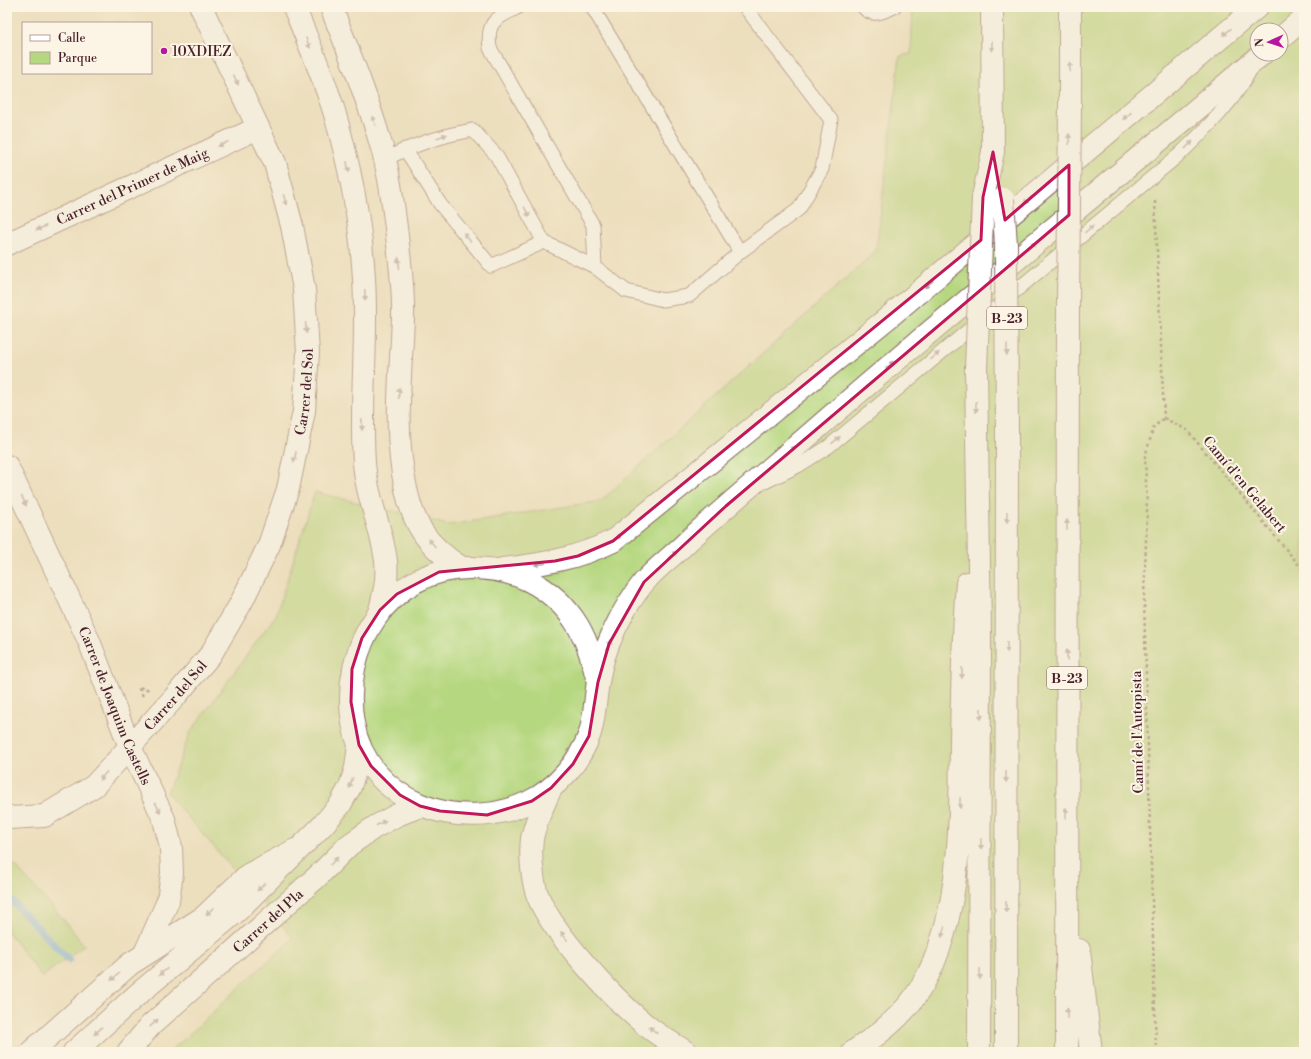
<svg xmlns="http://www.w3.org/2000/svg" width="1311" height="1059" font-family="'Libre Bodoni',serif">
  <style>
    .green { fill: #b5d77f; stroke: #807b55; fill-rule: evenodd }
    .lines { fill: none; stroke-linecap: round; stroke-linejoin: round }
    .stream { stroke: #72abe2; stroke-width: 7 }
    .lane-casing { stroke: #83625e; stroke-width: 15 }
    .street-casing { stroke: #83625e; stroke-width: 24 }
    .secondary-casing { stroke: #83625e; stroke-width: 24 }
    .highway-casing { stroke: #83625e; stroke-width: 24 }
    .path { stroke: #83625e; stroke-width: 2.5; stroke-dasharray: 3 3; stroke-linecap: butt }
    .lane { stroke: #fff; stroke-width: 13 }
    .street { stroke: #fff; stroke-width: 22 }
    .secondary { stroke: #fff; stroke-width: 22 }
    .highway { stroke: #fff; stroke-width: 22 }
    .highway-bridge-casing { stroke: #83625e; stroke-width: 24; stroke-linecap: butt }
    .highway-bridge { stroke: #fff; stroke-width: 22 }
    .oneway { fill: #ae9aa0 }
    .marked { fill: none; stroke: #c2185b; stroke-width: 3; stroke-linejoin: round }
    .poi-dot { fill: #b5179e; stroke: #fcf5e5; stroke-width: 1.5 }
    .labels { text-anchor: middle; stroke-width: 4; stroke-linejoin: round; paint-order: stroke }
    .shield { fill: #fcf5e5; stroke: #7f5f63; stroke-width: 1 }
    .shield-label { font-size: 13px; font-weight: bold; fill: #4a1f2b }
    .poi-label { font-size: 14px; fill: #4a1f2b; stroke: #fcf5e5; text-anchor: start }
    .street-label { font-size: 14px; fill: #4a1f2b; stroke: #fcf5e5 }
  </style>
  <rect width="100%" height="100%" fill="#fcf5e5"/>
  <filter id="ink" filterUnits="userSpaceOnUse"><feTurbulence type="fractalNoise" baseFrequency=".025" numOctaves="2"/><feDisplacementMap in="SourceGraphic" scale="8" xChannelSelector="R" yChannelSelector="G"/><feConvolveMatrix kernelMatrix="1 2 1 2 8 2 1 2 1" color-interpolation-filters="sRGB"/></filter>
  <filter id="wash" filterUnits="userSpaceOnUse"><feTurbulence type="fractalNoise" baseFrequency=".012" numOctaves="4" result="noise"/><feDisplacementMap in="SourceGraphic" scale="16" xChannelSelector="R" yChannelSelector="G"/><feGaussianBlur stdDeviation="0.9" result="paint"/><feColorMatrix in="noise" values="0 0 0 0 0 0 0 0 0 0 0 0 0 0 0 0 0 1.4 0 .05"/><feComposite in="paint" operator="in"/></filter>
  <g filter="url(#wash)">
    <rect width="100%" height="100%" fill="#ecdfbd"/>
    <path class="green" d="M913,7h391v1045h-1134l123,-114 -126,-145 23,-60 86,-118 39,-123 134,33 152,-24 275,-250 24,-195 11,-2zM1257,30h24v24h-24z
      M7,857l56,62 21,26 -42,32 -35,-46z"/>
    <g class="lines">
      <path class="stream" d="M7,896l62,64"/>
    </g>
  </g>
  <g filter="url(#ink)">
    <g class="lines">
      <g class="lane-casing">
        <path id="lane" d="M519,7c-22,11 -33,13 -29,41l103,177 2,42
          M592,7l148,245
          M863,7c9,11 20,5 31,0
          M385,159c28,-14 57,-24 88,-29l23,25 48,87 -53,24 -51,-62 -35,-55
          M544,242l51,25 31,24 37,9 26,-4 51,-44 59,-43 23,-40 9,-49 -86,-113
          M765,482l33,-16 30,-19 352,-293c27,-26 53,-51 71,-85"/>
      </g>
      <g class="street-casing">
        <g id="street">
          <path id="s1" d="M7,244l251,-116"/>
          <path id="s2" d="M7,466l82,175 41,106 34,72 7,28 1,26 -4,28 -23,52"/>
          <path id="s3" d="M7,816l2,2 35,-2 50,-30 80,-88 37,-44 30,-51 28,-58 19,-56 16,-78 4,-58 -4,-64 -12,-63 -17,-63 -74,-156"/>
          <path d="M31,1052l99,-88 74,-47 44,-42 47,-25"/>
        </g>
      </g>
      <g class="secondary-casing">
        <g id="secondary">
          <path d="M294,7c14,34 29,69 40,104 16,55 27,111 30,168 4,61 -4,122 0,183 2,34 18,66 22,99 2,17 -2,33 -6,49"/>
          <path d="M331,7c17,43 35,86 48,131 10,31 14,65 18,98 3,26 7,55 6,81 -2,58 -10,115 3,172 3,14 8,30 16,42 10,16 24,27 40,37"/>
          <path d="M1281,38l23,-20"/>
          <path d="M503,569c40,-5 73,-10 110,-28l276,-224 368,-310"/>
          <path d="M598,682c-5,-20 -10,-39 -20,-56 -12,-20 -30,-36 -50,-46 -19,-9 -37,-12 -58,-12 -82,0 -130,80 -117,155 14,80 108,112 176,79 27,-13 51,-40 61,-69 5,-17 5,-34 8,-51 5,-34 24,-73 46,-100 13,-15 30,-27 44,-41 46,-42 94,-82 142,-124 142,-123 289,-241 432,-363"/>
          <path d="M74,1052l63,-57 101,-85 84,-84 18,-21 10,-18 6,-19 3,-23"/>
          <path id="s4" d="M128,1052l22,-26 168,-150 31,-31 26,-18 22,-12 23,-9"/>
        </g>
      </g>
      <g class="highway-casing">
        <path id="highway" d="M1070,106v-99
          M983,197l10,-45 -1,-145
          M976,368l4,265 -1,419
          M551,788c-7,16 -16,33 -19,51 -2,15 0,37 4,52 12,39 83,114 116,139 11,8 23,15 34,22
          M1079,950l12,102
          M853,1052c22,-15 45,-32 61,-54 49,-68 46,-178 47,-258 1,-53 2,-105 6,-157
          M1006,1052l1,-614
          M1067,1052l1,-748"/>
      </g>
      <path class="path" d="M1155,201l9,217
        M1164,418l23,12 117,141
        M143,696l-5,-9 13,3
        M1156,1052l-12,-453 3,-88 -2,-55 9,-29 10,-9"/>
      <use href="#lane" class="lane"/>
      <use href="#street" class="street"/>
      <use href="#secondary" class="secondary"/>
      <use href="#highway" class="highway"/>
      <g class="highway-bridge-casing">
        <path id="highway-bridge" d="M1003,199l3,46 1,193
          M1068,304l2,-198
          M976,368l7,-171"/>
      </g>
      <use href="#highway-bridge" class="highway-bridge"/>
    </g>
    <defs><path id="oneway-solid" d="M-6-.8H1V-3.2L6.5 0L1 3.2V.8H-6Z"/></defs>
    <g class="oneway">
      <use href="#oneway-solid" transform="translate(1227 32) rotate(140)"/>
      <use href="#oneway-solid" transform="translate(308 43) rotate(68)"/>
      <use href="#oneway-solid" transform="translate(992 46) rotate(90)"/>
      <use href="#oneway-solid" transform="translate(1070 67) rotate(-90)"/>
      <use href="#oneway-solid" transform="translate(236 80) rotate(65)"/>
      <use href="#oneway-solid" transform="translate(1127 116) rotate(140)"/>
      <use href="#oneway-solid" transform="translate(374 121) rotate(-108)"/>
      <use href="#oneway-solid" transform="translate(442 136) rotate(-19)"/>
      <use href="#oneway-solid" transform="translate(1069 139) rotate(-89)"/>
      <use href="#oneway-solid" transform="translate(223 144) rotate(155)"/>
      <use href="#oneway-solid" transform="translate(1189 145) rotate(-44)"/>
      <use href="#oneway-solid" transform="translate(348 167) rotate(79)"/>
      <use href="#oneway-solid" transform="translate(285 200) rotate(74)"/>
      <use href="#oneway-solid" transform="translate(1028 200) rotate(140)"/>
      <use href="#oneway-solid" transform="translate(527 212) rotate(61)"/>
      <use href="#oneway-solid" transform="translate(41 228) rotate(155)"/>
      <use href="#oneway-solid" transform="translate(1089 229) rotate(-40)"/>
      <use href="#oneway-solid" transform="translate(467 237) rotate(-129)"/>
      <use href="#oneway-solid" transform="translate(1032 246) rotate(-40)"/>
      <use href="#oneway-solid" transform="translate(399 263) rotate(-95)"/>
      <use href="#oneway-solid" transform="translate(929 284) rotate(140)"/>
      <use href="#oneway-solid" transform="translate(365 295) rotate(88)"/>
      <use href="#oneway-solid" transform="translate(306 328) rotate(86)"/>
      <use href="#oneway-solid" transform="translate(1007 350) rotate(90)"/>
      <use href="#oneway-solid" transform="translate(935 356) rotate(-40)"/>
      <use href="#oneway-solid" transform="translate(890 365) rotate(-41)"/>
      <use href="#oneway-solid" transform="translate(399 393) rotate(-87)"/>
      <use href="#oneway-solid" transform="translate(976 407) rotate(90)"/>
      <use href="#oneway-solid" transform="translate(362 425) rotate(89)"/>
      <use href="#oneway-solid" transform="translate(836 440) rotate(-41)"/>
      <use href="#oneway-solid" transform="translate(791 450) rotate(-41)"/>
      <use href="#oneway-solid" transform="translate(295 457) rotate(101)"/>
      <use href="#oneway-solid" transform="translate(24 501) rotate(65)"/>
      <use href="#oneway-solid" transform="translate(1007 517) rotate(90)"/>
      <use href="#oneway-solid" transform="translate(1067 525) rotate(-90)"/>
      <use href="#oneway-solid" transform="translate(620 535) rotate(143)"/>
      <use href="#oneway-solid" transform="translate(432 543) rotate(-131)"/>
      <use href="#oneway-solid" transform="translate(673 555) rotate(-43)"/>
      <use href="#oneway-solid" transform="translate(540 564) rotate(172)"/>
      <use href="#oneway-solid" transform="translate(609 645) rotate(-69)"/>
      <use href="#oneway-solid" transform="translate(1007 647) rotate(90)"/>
      <use href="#oneway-solid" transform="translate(1067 655) rotate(-90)"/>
      <use href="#oneway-solid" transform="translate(962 673) rotate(91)"/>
      <use href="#oneway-solid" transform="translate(981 714) rotate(90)"/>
      <use href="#oneway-solid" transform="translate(103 776) rotate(132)"/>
      <use href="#oneway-solid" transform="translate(1006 777) rotate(90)"/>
      <use href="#oneway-solid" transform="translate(351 783) rotate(108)"/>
      <use href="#oneway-solid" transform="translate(960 803) rotate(91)"/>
      <use href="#oneway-solid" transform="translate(158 808) rotate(63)"/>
      <use href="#oneway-solid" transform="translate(1066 813) rotate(-90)"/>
      <use href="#oneway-solid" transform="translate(381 823) rotate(-28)"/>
      <use href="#oneway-solid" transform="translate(981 844) rotate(90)"/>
      <use href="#oneway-solid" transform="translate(334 861) rotate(-45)"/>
      <use href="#oneway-solid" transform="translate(261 887) rotate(135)"/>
      <use href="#oneway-solid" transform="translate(1006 907) rotate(90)"/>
      <use href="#oneway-solid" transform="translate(210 911) rotate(136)"/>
      <use href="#oneway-solid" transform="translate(943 932) rotate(105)"/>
      <use href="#oneway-solid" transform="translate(564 936) rotate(-127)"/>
      <use href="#oneway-solid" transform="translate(163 972) rotate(140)"/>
      <use href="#oneway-solid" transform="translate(980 974) rotate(91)"/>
      <use href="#oneway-solid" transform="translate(115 977) rotate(138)"/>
      <use href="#oneway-solid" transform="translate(1067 1013) rotate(-90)"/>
      <use href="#oneway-solid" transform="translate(154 1023) rotate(-43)"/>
      <use href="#oneway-solid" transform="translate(653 1030) rotate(-143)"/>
      <use href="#oneway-solid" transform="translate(98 1031) rotate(137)"/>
    </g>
  </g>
  <path d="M0 0H1311V1059H0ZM993,152l12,68 64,-55v50l-343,291 -82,76 -35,62 -11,38 -9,54 -16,28 -22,24 -19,13 -45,14 -47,-4 -20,-5 -20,-11 -29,-29 -12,-21 -8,-43 1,-33 10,-31 18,-28 17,-16 42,-22 116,-11 23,-5 35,-15 368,-301 2,-43z" fill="#ecdfbd" fill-opacity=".55" fill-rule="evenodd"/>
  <path class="marked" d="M993,152l12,68 64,-55v50l-343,291 -82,76 -35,62 -11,38 -9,54 -16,28 -22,24 -19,13 -45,14 -47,-4 -20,-5 -20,-11 -29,-29 -12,-21 -8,-43 1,-33 10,-31 18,-28 17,-16 42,-22 116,-11 23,-5 35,-15 368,-301 2,-43z"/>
  <circle class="poi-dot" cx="164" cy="51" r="4"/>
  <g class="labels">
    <g class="shield">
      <rect x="987" y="307" width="40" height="22" rx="3"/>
      <rect x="1047" y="667" width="40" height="22" rx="3"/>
    </g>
    <g class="shield-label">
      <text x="1007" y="323">B-23</text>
      <text x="1067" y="683">B-23</text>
    </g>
    <g class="poi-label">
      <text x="172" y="56">10XDIEZ</text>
    </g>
    <g class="street-label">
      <text dy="5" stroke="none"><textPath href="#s1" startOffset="138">Carrer del Primer de Maig</textPath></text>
      <text dy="5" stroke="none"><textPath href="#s3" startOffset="554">Carrer del Sol</textPath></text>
      <text transform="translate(1245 484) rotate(50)" y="5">Camí d'en Gelabert</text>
      <text dy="5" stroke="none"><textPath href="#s3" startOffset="218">Carrer del Sol</textPath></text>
      <text dy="5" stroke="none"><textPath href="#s2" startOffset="263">Carrer de Joaquim Castells</textPath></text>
      <text transform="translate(1137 732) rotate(-91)" y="5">Camí de l'Autopista</text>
      <text dy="5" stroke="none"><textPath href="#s4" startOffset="192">Carrer del Pla</textPath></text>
    </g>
  </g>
  <rect width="1311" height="1059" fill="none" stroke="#fcf5e5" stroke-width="24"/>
  <rect x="22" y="22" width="130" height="52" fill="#fcf5e5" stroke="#b59f9b"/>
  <rect x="30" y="35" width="20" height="6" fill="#ffffff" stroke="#b59f9b"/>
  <text x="58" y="42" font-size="12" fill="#4a1f2b">Calle</text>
  <rect x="30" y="52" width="20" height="12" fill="#b5d77f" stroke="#b59f9b"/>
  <text x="58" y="62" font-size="12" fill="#4a1f2b">Parque</text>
  <g transform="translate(1269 42) rotate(267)"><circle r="19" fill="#fcf5e5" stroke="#b59f9b"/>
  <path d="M0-3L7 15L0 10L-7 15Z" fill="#b5179e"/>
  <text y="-6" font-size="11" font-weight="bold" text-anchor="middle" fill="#4a1f2b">N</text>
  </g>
</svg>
